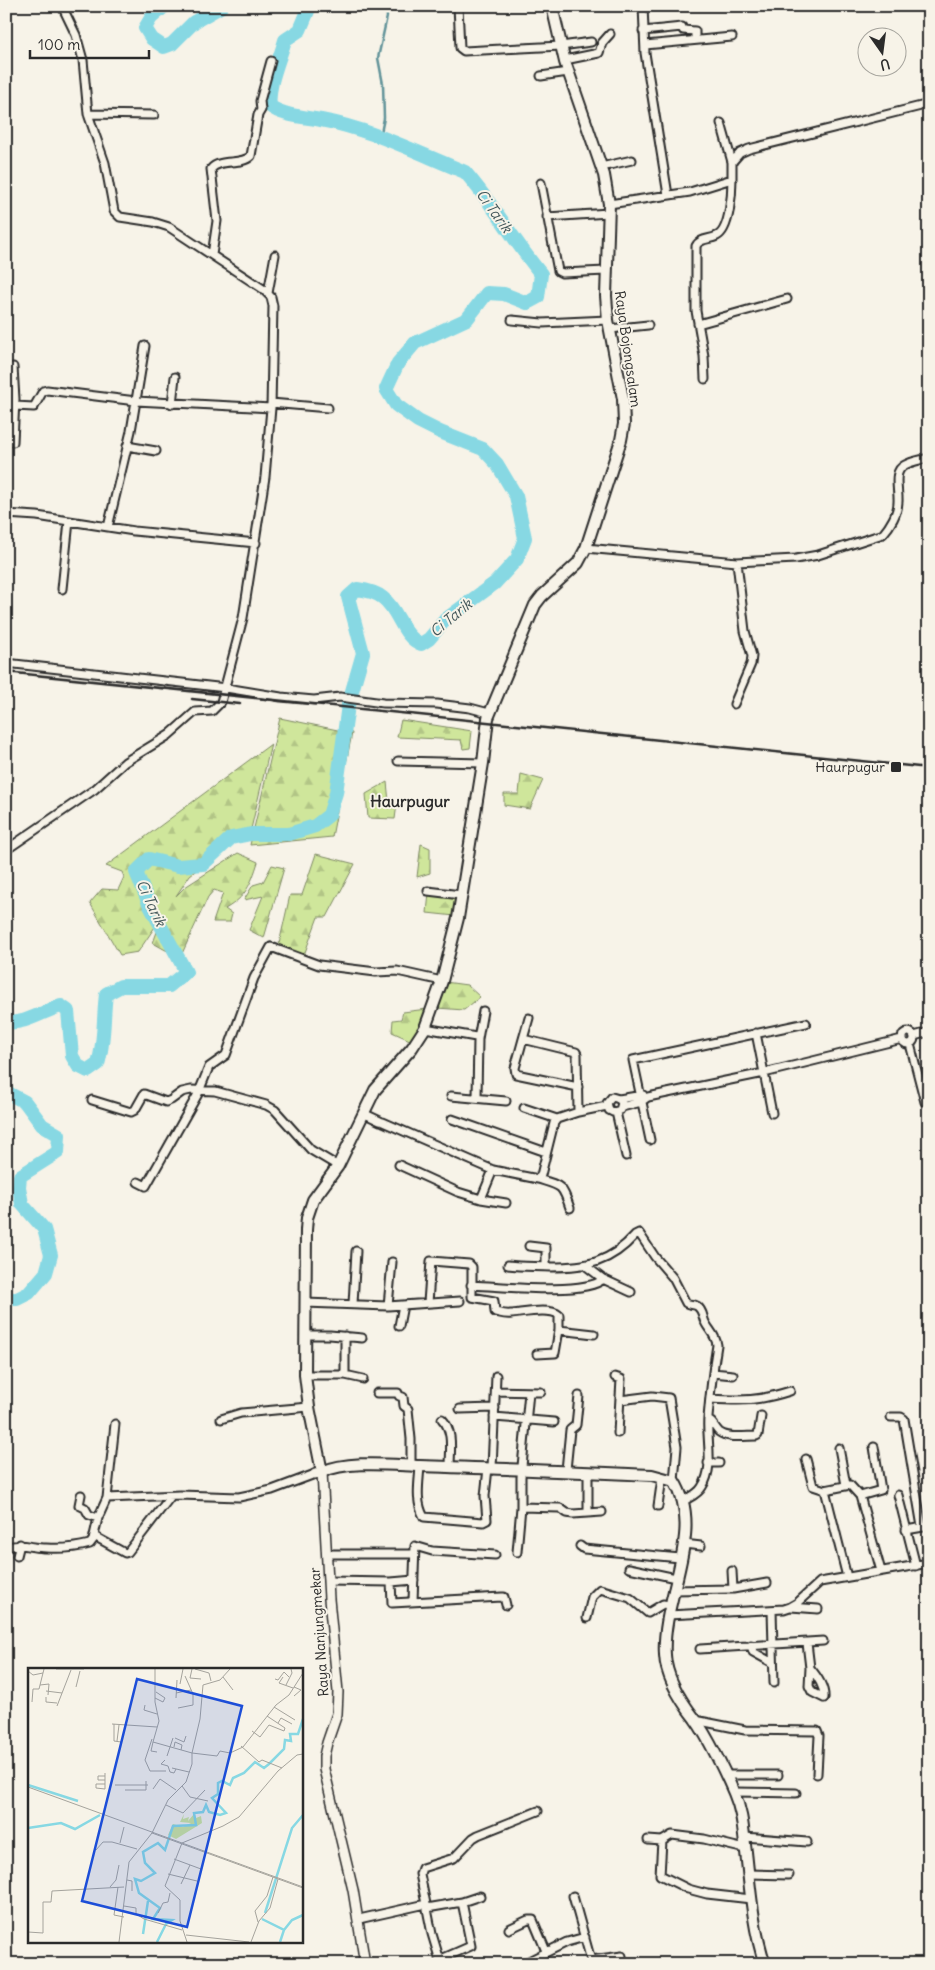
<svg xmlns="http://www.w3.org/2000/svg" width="935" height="1970" font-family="Delius,sans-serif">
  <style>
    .forest { fill: url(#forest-firs); stroke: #7d8863 }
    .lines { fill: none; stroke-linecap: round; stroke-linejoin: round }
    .stream { stroke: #629399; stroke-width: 2.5 }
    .river { stroke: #87d8e3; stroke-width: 14 }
    .minor-casing { stroke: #2b2b2b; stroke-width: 11 }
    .tertiary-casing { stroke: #2b2b2b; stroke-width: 12 }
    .secondary-casing { stroke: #2b2b2b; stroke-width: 14 }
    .minor { stroke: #f7f3e8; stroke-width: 7 }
    .tertiary { stroke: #f7f3e8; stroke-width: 9 }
    .secondary { stroke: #f7f3e8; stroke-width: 10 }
    .rail { stroke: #2b2b2b; stroke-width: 2.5 }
    .poi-dot { fill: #2b2b2b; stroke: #f7f3e8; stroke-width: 2 }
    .labels { text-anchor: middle; stroke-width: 4; stroke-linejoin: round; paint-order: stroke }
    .street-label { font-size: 14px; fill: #2b2b2b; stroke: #f7f3e8 }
    .poi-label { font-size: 14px; fill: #2b2b2b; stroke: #f7f3e8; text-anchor: end }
    .water-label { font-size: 15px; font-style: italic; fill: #425659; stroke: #f7f3e8 }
    .quarter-label { font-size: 16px; font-weight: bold; fill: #2b2b2b; stroke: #f7f3e8 }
    .inset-river { fill: none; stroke: #87d8e3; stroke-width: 2.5 }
    .inset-road { fill: none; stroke: #a5a39c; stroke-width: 1 }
    .view { fill: #1d4ed8; fill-opacity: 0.15; stroke: #1d4ed8; stroke-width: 2.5 }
    .inset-edge { fill: none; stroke: #2b2b2b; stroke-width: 2.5 }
  </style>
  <defs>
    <pattern id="forest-firs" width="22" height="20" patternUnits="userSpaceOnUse" patternTransform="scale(1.25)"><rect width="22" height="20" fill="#cfe69b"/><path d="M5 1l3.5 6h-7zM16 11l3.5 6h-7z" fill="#b2c586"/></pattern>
  </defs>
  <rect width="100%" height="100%" fill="#f7f3e8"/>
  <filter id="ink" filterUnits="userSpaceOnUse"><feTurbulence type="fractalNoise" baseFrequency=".02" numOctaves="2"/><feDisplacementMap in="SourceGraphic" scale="10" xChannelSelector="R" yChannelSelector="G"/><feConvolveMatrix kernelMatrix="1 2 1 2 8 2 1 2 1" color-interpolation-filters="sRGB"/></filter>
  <g filter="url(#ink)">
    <path class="forest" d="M280,718l72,15 -20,104 -82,8z
      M401,720l71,11 -2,17 -7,1 -2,-9 -64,-3z
      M271,744l-20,85 -61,46 -14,21 9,-9 53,-34 20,9c-7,22 -12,35 -33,47l7,5 -2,8h-17l10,-29 -9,-3 -6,7 -28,61 -27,-15 10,-28 -25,37 -18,3 -30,-52 12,-14 16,1 6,-13 -2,-5 -16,-6z
      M521,774l22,6 -13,29 -26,-4v-11h15z
      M387,782l2,20 8,2 -2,15 -27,-1 -2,-24z
      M421,844l9,4v25l-13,4z
      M316,854l39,10 -28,53h-9l-14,38 -25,-11 11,-49h12z
      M272,865l12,3 -20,70 -15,-8 14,-34 -19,4 9,-15 10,-3z
      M429,893l28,4 -2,19 -28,-3z
      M445,982l22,3 13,12 -16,13 -27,-2z
      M427,1009l-15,32 -20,-9 1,-12 8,-1 2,-7z"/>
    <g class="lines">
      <path class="stream" d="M380,138l4,-20 -1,-34 -5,-26 9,-41 -1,-11"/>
      <path class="river" d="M165,6l-14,12 -6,10 7,11 12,8 8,-3 22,-22 28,-16
        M6,1022c19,3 37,-11 55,-16l7,5 4,45 6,10 10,5 10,-7c7,-23 5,-46 8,-70l15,-8h48l17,-14 -36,-66 -14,-34 13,-13 29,7 25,-2 28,-26 20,-4h38l26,-8 14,-11 7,-22 12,-88 15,-52 -15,-56 9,-8c8,1 19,3 26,9 16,12 19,39 38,46l8,-5 16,-19 50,-37 22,-24 8,-21 -9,-42 -19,-32 -14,-15 -43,-17 -22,-11 -22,-16 -10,-16 12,-26 17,-20 52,-24 20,-26 17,1 23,9 11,-6 3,-23c-27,-33 -48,-70 -76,-102 -47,-19 -94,-43 -144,-52 -15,-3 -39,-4 -51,-14 -3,-20 10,-47 15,-66l15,-10 8,-19 -3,-5
        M6,1092l19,10 17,23 17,10 -1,17 -38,24 -1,11 3,17 22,25 7,26 -5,18 -17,20 -12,6h-11"/>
      <g class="minor-casing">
        <path id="minor" d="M458,6l2,42 4,3 97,-5 30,-4
          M643,6l2,47 23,142
          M643,31l39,-4 1,3 12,1v9
          M645,45l87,-8
          M565,60l34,-7 3,-10 8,-9
          M541,76l27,-4
          M88,114l66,1
          M721,123l11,39
          M601,167l31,-7
          M541,183l17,88 4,2 44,-2
          M609,204l81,-12 42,-13v-17l8,-9 9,-4 180,-45
          M547,217l62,-4
          M212,255l5,-34 -6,-52c9,-11 30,-3 40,-13l7,-41 3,-5 -1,-9 11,-40
          M268,293l7,-38
          M512,320l30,3 66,-3
          M698,324l89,-25
          M610,329l38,-4
          M705,379l-1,-23 -8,-45v-65c4,-8 13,-6 21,-10 13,-6 15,-44 15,-57
          M271,403l57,5
          M172,404l3,-27
          M15,406l19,1 9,-16 4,-1 89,11 135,7
          M13,442l2,-43 -2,-32
          M127,446l29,5
          M6,514l31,2 97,15 122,12
          M108,527l23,-96 14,-85
          M586,548l151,14 59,-3 22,-4 65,-21c7,-8 15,-21 15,-32 1,-12 -6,-31 7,-37 7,-4 16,-5 23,-7
          M62,589l7,-68
          M6,663l220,25 55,9 33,3 26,-3 43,6 54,1 33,4 19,5
          M734,704l17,-40 1,-8 -7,-25 -8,-69
          M398,761l85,2
          M6,850l89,-61 30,-27 44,-27 26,-23 17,-1 9,-9 22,-84 22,-141 6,-69 2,-102 -2,-9 -8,-8 -94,-62 -16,-5 -33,-5 -6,-6 -9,-48 -17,-49 -5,-54 -7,-25 -14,-29
          M428,891l33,4
          M425,1028l51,9 2,2 -1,58
          M902 1038a6 6 0 1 1 12 0a6 6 0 1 1-12 0Z
          M756,1033l16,80
          M914,1036l15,-4
          M478,1039l5,-28
          M523,1039l6,-21
          M910,1044l15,58
          M451,1096l55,5
          M619,1099l3,4 -2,7 -7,2 -4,-2 -2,-7 5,-6 7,2 24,-4
          M92,1100l39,12 4,-2 9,-16 22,8 5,-2 11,-8 9,-2 24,1 51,14 9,5 36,40 27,16
          M622,1107l19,-5 7,-5 116,-24 138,-34
          M524,1108l33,11
          M578,1112l29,-6
          M616,1112l10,44
          M363,1113l17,8
          M452,1119l94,33
          M383,1122l110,48 45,9 3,-4 13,-52 3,-4 21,-7 -1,-58 -1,-2 -53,-13 -8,29 1,6 62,13
          M650,1140l-17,-80 173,-37
          M399,1165l59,27 23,7
          M493,1170l-12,29 25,4
          M538,1179c23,7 24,5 32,29
          M138,1182l8,4 52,-92 11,-27 17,-12 28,-77 17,-31 48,18 57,7 21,-1 45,10
          M529,1246l17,2v19
          M508,1265c15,2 29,1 43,2 36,0 59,-4 84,-32l4,-2 16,24 18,21 13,25c3,2 8,1 11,3 7,5 5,12 9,18 4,7 10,12 11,21 -4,24 -7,49 -9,73 -2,22 7,49 -6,69 -4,7 -12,10 -18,14
          M586,1266l17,13 28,13
          M471,1285c25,1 115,11 132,-6
          M305,1303l83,3 72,-5
          M428,1303l3,-42 38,3 3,3v30l22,4 1,11c5,1 11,3 16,2 12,-1 39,-7 48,1v15l-4,23 -18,1
          M353,1304l3,-53
          M388,1306l4,-44
          M399,1326l4,-21
          M559,1330l35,4
          M306,1335h24l32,3
          M713,1373l20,2
          M305,1375h40l18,4
          M345,1375v-39
          M615,1377l6,2 -3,54
          M496,1391l45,1
          M377,1393h21l1,3 4,1 1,9 4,3 3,30v27
          M711,1399c32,2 48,2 79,-8
          M620,1400l32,-4 17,2 8,49 -3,34
          M460,1409l35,-1
          M494,1417l60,5
          M891,1417h10l3,2 18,108
          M221,1419l20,-6 68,-6
          M442,1419c12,12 8,32 8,47
          M708,1420c6,3 6,7 11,12 9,7 26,4 37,4l2,-1 3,-19
          M839,1448l7,37
          M806,1459l7,27 12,4 22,87
          M708,1463h11
          M420,1466c-1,18 -5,35 4,51l59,5 4,-2 -2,-24 3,-28
          M492,1468l4,-92
          M566,1470l4,-40 6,-5 3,-29
          M825,1490l25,-5 10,11 21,-6 -7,-43
          M81,1495l-2,10 6,3 4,7 9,3
          M898,1495l18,71
          M860,1496l21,75
          M107,1498l8,-74
          M658,1506l4,-28
          M521,1507l39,1 7,5 6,1 29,-2
          M588,1513v-41
          M906,1530l23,-4
          M94,1536l31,17 3,-1 43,-56
          M684,1544l17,2
          M580,1546l4,3 96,9
          M6,1548c15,-6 25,0 40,0 15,1 29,0 44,-4l3,-4 5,-22 9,-20 73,-3 59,2 33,-7 43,-16
          M517,1552l4,-45v-30l8,-85
          M328,1554h86
          M17,1556l3,-12
          M629,1568l47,10
          M732,1571l1,18
          M328,1581l63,1 23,-2
          M391,1582l1,21 110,-6h2l2,8
          M673,1590l60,-1 34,-6
          M413,1601l2,-55 17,5 63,4
          M791,1607l27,2
          M772,1610l2,73
          M668,1615l116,-6 6,-2 7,-4 23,-21 109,-19
          M587,1618l5,-21 8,-8 30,9 18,15 15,-9 6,1
          M807,1643l3,25 -1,18 3,6 12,6c1,-11 -7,-22 -14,-30
          M751,1645l2,7 20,11
          M700,1649l123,-8
          M695,1720l50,10 72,1 2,5 -2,38
          M725,1775h53
          M734,1792l62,1
          M745,1837l62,5
          M648,1840l14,1
          M745,1849l-41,-10 -32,-4 -10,6 -2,34 28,14 19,5 44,5
          M749,1874l40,1
          M573,1896l19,68
          M427,1908l35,-6 18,-6
          M359,1919l67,-15
          M509,1929l19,-9h5l13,31
          M439,1960l32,-14 -9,-44
          M591,1960l31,-4
          M441,1964l-9,-30 -12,-60 2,-6 32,-10 19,-20 5,-3 60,-24
          M523,1964l44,-22 18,-5"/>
      </g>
      <g class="tertiary-casing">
        <path id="tertiary" d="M315,1474l7,-2 7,127 9,93 -1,22 -10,29 -3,13v13l29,121 12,74"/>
      </g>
      <g class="secondary-casing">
        <path id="secondary" d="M552,6l13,56 39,113 5,29 -3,92 2,24 15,79 1,25 -3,16 -35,108 -8,15 -36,33 -7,9 -47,113 -5,45 -25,155 -16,63 -17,47 -13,20 -37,42 -37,76 -25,34 -6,18 -1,12 -1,145 4,32 13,65c26,-12 69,-7 98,-6 77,3 154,5 232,9l22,6c32,50 -13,118 -9,174 1,23 16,46 30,64 13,18 30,53 39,74 9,21 9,37 12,59 4,36 7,77 19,112"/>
      </g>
      <use href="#minor" class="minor"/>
      <use href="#tertiary" class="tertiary"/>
      <use href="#secondary" class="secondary"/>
      <path class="rail" d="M6,672l923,96
        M192,699l48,5"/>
    </g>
  </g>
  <rect class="poi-dot" x="890" y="761" width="12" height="12" rx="2.5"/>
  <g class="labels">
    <g class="street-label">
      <text transform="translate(628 349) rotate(82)" y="5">Raya Bojongsalam</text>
      <text transform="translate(319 1632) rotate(-94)" y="5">Raya Nanjungmekar</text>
    </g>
    <g class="poi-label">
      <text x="885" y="772">Haurpugur</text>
    </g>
    <g class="water-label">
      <text transform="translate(494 211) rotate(54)" y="5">Ci Tarik</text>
      <text transform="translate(451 618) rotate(-40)" y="5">Ci Tarik</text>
      <text transform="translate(151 903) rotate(65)" y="5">Ci Tarik</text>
    </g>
    <g class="quarter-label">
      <text x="410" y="807">Haurpugur</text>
    </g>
  </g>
  <g transform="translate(28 1668)">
    <rect width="275" height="275" fill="#f7f3e8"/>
    <path d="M156,146l-1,5 6,-2 -1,4 6,-7 2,4 5,-2 1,7 -26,16 -8,-4 5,-11 10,3 8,-4 -11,-1z" fill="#cfe69b"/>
    <path class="inset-river" d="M0,117l50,16M0,160l33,-5 14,6 25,-14M237,245l27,-85 11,-13M234,251l22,11 -4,12M256,262l8,-10 11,-5M115,266l5,-33M129,274l9,-18 6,-4 -19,-1 7,-11 -21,-15 -4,-14 6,2 14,-8 -10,-10 -2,-11 15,-9 7,7 8,-24 23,-1 -2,-12 9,-1 3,-7 3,7 11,3 6,-2 -14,-15 6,-4v-11l4,-2 8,4 3,-7 11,-5 11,-11 9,6 5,-4 15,-15 1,-9 6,1 -1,-7h8l5,-15"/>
    <path class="inset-road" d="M28,1h28M164,1l-2,9 11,1M167,1l14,4 2,8M202,1l-10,11 -17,5 -3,34 -8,34 25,3 3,-5 10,2 13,-6 33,-42 13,-10 14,-22M0,3l5,4 10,-2M195,9l10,13M255,9l-4,6 14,5M247,11l3,1 6,-8 5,5M152,16l3,-15M12,17l9,-1 -1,11M258,17l6,-12 -1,-4M48,19l4,-16M266,19l7,3 -7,6M18,23l16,2M148,25l15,-3M18,29v5l11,1M127,30l8,4 2,-4 -9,-6M148,30l1,-18M4,34l1,-13h6l5,-20M117,37l-1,5 13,4M29,38l14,-36M246,39l21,13M150,40l15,-3v-11l-8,-18M250,55l3,-5 11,6M84,56l45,3M86,56v17l7,1M224,63l8,6 9,-12 15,6 1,-3 -18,-12M147,70l9,4 2,-6M124,71l-7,21 5,11h16M89,73l2,-16M125,74l-2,9 6,1M213,78l18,16 3,-2 20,8M146,79l1,-5 7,3 -1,5M139,88l6,-18M137,92l-4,4 7,2 2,6 4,1 2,-4M144,100l17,4M77,112h-7v-4h7M77,116h-9v4l9,1v-16M87,117h33M154,118l8,11 18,4M0,119l275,100M125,121l7,-10 16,11M97,122h21v-9M138,137l17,8 22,-23M124,165l151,55M92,175l4,-16M68,182l7,-8h9l25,7M146,191l27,10M140,206l29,7M99,212l5,1v10M153,216l9,-19M82,219l6,-7 3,-15M90,219l-4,28 10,2M96,238l12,2v6l8,5 38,11M130,245l5,-10 5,-1 2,-9M230,254l-3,-11 12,-15 6,-19M0,264l15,1v-31h8l1,-11 72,-4M158,267l63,7M91,274l10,-80 23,-29 16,-33 18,-18 6,-18v-11l-39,-11 6,-21 -4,-19v-33M159,274l-7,-21v-21l-15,-14 17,-43 41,-17 16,-9 39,-46 19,-16 6,-1M223,274l8,-21 11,-13 8,-29"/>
    <path class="view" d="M109,11l105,27 -55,221 -105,-26z"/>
    <rect width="275" height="275" class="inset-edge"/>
  </g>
  <rect width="935" height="1970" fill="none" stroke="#f7f3e8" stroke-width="25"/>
  <rect x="12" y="12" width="910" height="1945" fill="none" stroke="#2b2b2b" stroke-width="2" filter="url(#ink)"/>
  <g transform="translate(882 52) rotate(166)"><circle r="24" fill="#f7f3e8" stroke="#a5a39c"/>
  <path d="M0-4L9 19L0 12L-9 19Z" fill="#2b2b2b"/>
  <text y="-8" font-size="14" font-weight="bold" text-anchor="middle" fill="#2b2b2b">U</text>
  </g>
  <path d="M30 50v8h119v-8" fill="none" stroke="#2b2b2b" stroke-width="2.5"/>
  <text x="38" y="50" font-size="15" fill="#2b2b2b" stroke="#f7f3e8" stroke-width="4" paint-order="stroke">100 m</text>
</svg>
